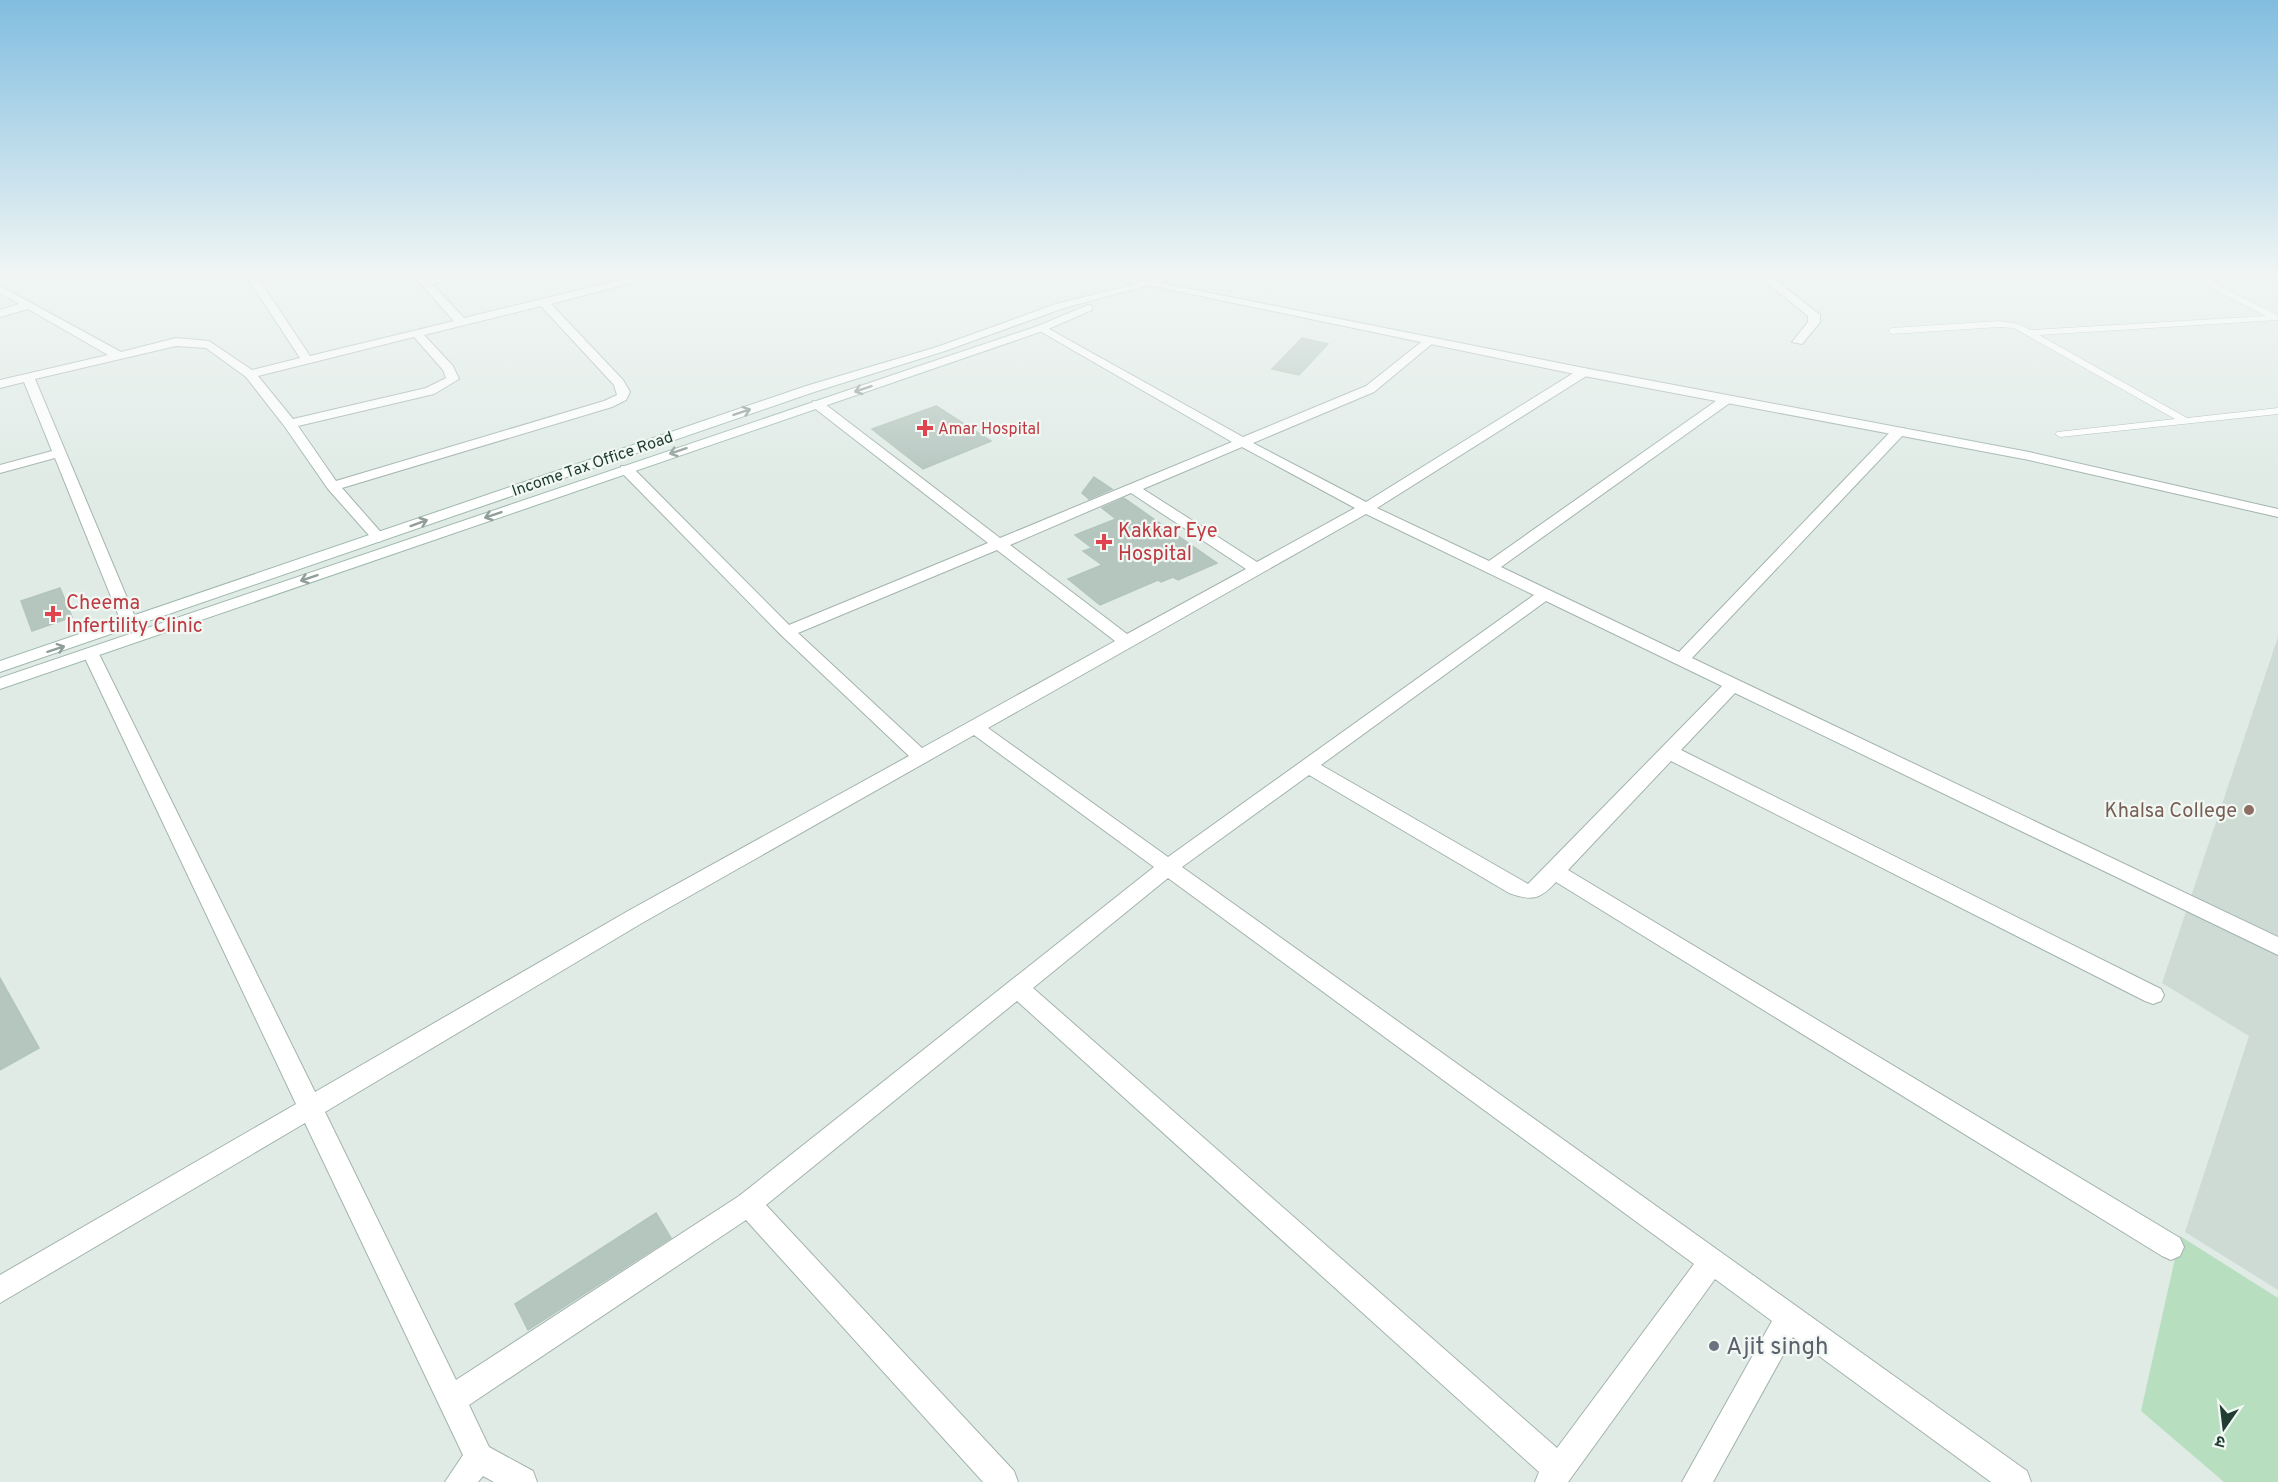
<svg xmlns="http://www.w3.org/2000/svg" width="2278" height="1482" font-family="Overpass,'Noto Sans Devanagari',sans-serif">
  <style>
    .built { fill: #cedbd5 }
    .green { fill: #b8dec0 }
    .building { fill: #b5c6bf; stroke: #b2c5bc; stroke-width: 1.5 }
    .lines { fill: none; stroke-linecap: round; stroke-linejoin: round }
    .service-casing { stroke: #a3b3ad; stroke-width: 1 }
    .minor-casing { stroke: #a3b3ad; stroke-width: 2 }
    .tertiary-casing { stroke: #a3b3ad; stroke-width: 2 }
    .secondary-casing { stroke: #9eb8ad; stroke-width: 2 }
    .service { fill: #fff; fill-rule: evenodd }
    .minor { fill: #fff; fill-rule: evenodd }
    .tertiary { fill: #fff; fill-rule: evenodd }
    .secondary { fill: #fff; fill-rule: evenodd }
    .oneway { stroke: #909e99 }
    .health-dot { fill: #e0444e; stroke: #f1f8f4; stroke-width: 2 }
    .education-dot { fill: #8d6e63; stroke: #f1f8f4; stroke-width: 2 }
    .worship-dot { fill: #6b7280; stroke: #f1f8f4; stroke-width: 2 }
    .labels { text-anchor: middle; stroke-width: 4.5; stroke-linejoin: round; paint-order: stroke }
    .far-health-label { font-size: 16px; fill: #be3a42; stroke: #f1f8f4; text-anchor: start }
    .far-street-label { font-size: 16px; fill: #203c33; stroke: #f1f8f4 }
    .health-label { font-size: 20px; fill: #be3a42; stroke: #f1f8f4; text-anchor: start }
    .education-label { font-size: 20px; fill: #785e54; stroke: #f1f8f4; text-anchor: end }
    .near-worship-label { font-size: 24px; fill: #5b616d; stroke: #f1f8f4; text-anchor: start }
  </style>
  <rect width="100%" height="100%" fill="#e0ebe6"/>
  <path class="built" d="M2278,637v653l-93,-58 64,-196 -87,-53z"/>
  <path class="green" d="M2180,1236l98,62v184h-54l-83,-71z"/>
  <path class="building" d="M1302,338l26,6 -29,31 -27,-6z
    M936,406l55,35 -68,28 -51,-40z
    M1094,477l18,12 -23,10 -7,-6z
    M1124,498l27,19 66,46 -39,17 -5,-3 -12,5 -3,-2 -58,25 -32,-26 34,-14 -19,-14 9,-3 -17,-13 41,-16 -14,-11z
    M60,588l12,29 -40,14 -11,-30z
    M0,978l39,70 -39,22z
    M656,1213l15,25 -143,92 -13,-26z"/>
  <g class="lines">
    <g class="service-casing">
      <path id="service" d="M2202,274h8l3,9 64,32 1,5 -239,15 148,83 91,-10v6l-218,23 -5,-3 2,-2 118,-13 -161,-91 -15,-1 -107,7 -4,-3 4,-3 107,-7 20,3 11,6 236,-14 -59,-30z"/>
    </g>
    <g class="minor-casing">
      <path id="minor" d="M412,274h11l5,5 19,-5h18l-33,10 32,34 181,-44h19l-113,30 72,76 7,12 -4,8 -14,7 -270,81 44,50 -7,4 -5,-1 -46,-52 -43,-62 -39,-50 -40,-29 -30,-2 -141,33 103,245 -2,3 -6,2 -8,-5 -67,-166 -55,15v-8l52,-14 -28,-69 -24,6v-8l108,-25 -80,-46 -28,8v-7l19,-6 -19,-11v-7l121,66 55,-14 33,3 43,29 48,-12 -53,-81 1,-2h8l54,81 144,-35zM541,306l73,79 3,10 -13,6 -268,80 -38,-55 136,-32 25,-15 -6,-13 -29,-31zM414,337l29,33 3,8 -20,10 -133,31 -35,-43z
        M1756,274h12l52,41v7l-18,22 -10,-2 16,-20v-6z
        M1042,325l201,112 123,-51 59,-47h8v4l-59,49 -121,51 113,59 214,-133h8v6l-211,133 112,53 234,-165h8v6l-230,165 178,85 215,-224h10v6l-212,224 586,279v18l-543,-262 -54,57 480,239 3,6 -3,6 -8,3 -8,-3 -474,-240 -103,109 612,368 4,9 -4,9 -9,4 -9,-4 -606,-374c-17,18 -24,19 -47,11l-200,-118 -127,92 845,604 4,11h-40l-198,-145 -80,145h-31l90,-161 -57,-42 -147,203h-33l4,-10 -522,-471 -251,204 248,266 4,11h-35l-237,-262 -277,185 20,42 44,24 4,11h-43l-11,-6 -5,6h-33l18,-27 -158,-332 -305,180v-28l296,-171 -213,-450 2,-4 6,-1 8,5 216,438 313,-181 281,-155 -128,-121 -160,-163v-6h10l158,159 199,-82 -175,-136v-6h8l179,137 232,-96 -194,-112v-4zM1242,447l113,61 -98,54 -114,-73zM1131,493l115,76 -119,65 -117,-89zM1366,514l168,81 -366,262 -180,-129zM997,550l118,91 -193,107 -124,-115zM1546,601l176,85 -194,198 -207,-119zM974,735l180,132 -415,329 -283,184 -131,-268 317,-189zM1168,878l526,386 -137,184 -524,-460z"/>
    </g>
    <g class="tertiary-casing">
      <path id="tertiary" d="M1166,274h16l-22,9 424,85 445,84 249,57v8l-249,-57 -445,-84 -441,-92z"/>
    </g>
    <g class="secondary-casing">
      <path id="secondary" d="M1103,274h20l28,7 2,3 -89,24 -119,43 -131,41 -814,280v-11l806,-275 131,-39 119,-43 80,-20z
        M1088,305l4,1v4l-46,20 -1046,359v-11l937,-318 101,-34z"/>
    </g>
    <use href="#service" class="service"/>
    <use href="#minor" class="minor"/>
    <use href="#tertiary" class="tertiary"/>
    <use href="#secondary" class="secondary"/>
  </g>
  <defs><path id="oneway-shaft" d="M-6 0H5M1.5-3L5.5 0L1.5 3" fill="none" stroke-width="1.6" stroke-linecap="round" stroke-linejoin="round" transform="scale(1.5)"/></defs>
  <g class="oneway">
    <use href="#oneway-shaft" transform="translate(863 389) rotate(161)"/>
    <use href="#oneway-shaft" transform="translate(742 412) rotate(-18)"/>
    <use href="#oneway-shaft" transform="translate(678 451) rotate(161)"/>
    <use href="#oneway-shaft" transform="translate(493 515) rotate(161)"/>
    <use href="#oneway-shaft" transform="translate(419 523) rotate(-20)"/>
    <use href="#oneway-shaft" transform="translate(309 578) rotate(161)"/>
    <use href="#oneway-shaft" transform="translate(56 649) rotate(-18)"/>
  </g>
  <linearGradient id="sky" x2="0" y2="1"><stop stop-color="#81bde0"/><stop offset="0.57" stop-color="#f1f6f4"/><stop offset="1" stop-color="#f1f6f4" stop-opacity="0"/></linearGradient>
  <rect width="2278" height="482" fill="url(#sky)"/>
  <g class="health-dot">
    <path d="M922 419h6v6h6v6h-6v6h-6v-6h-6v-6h6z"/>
    <path d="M1101 533h6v6h6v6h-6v6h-6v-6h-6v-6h6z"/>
    <path d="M50 605h6v6h6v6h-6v6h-6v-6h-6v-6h6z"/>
  </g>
  <circle class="education-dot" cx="2249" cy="810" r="6"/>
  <circle class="worship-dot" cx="1714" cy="1346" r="6"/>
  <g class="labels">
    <g class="far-health-label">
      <text x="938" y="434">Amar Hospital</text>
    </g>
    <g class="far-street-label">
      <text transform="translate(592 463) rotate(-19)" y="6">Income Tax Office Road</text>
    </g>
    <g class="health-label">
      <text x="1118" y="537">Kakkar Eye<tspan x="1118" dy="23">Hospital</tspan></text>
      <text x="66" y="609">Cheema<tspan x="66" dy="23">Infertility Clinic</tspan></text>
    </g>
    <g class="education-label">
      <text x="2237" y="817">Khalsa College</text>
    </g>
    <g class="near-worship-label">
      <text x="1726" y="1354">Ajit singh</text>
    </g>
  </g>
  <g transform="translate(2224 1428) rotate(194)" stroke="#f1f8f4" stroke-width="4.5" paint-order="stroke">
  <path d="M0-4.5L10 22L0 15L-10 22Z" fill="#203c33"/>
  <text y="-9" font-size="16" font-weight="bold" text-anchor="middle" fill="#203c33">उ</text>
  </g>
</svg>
